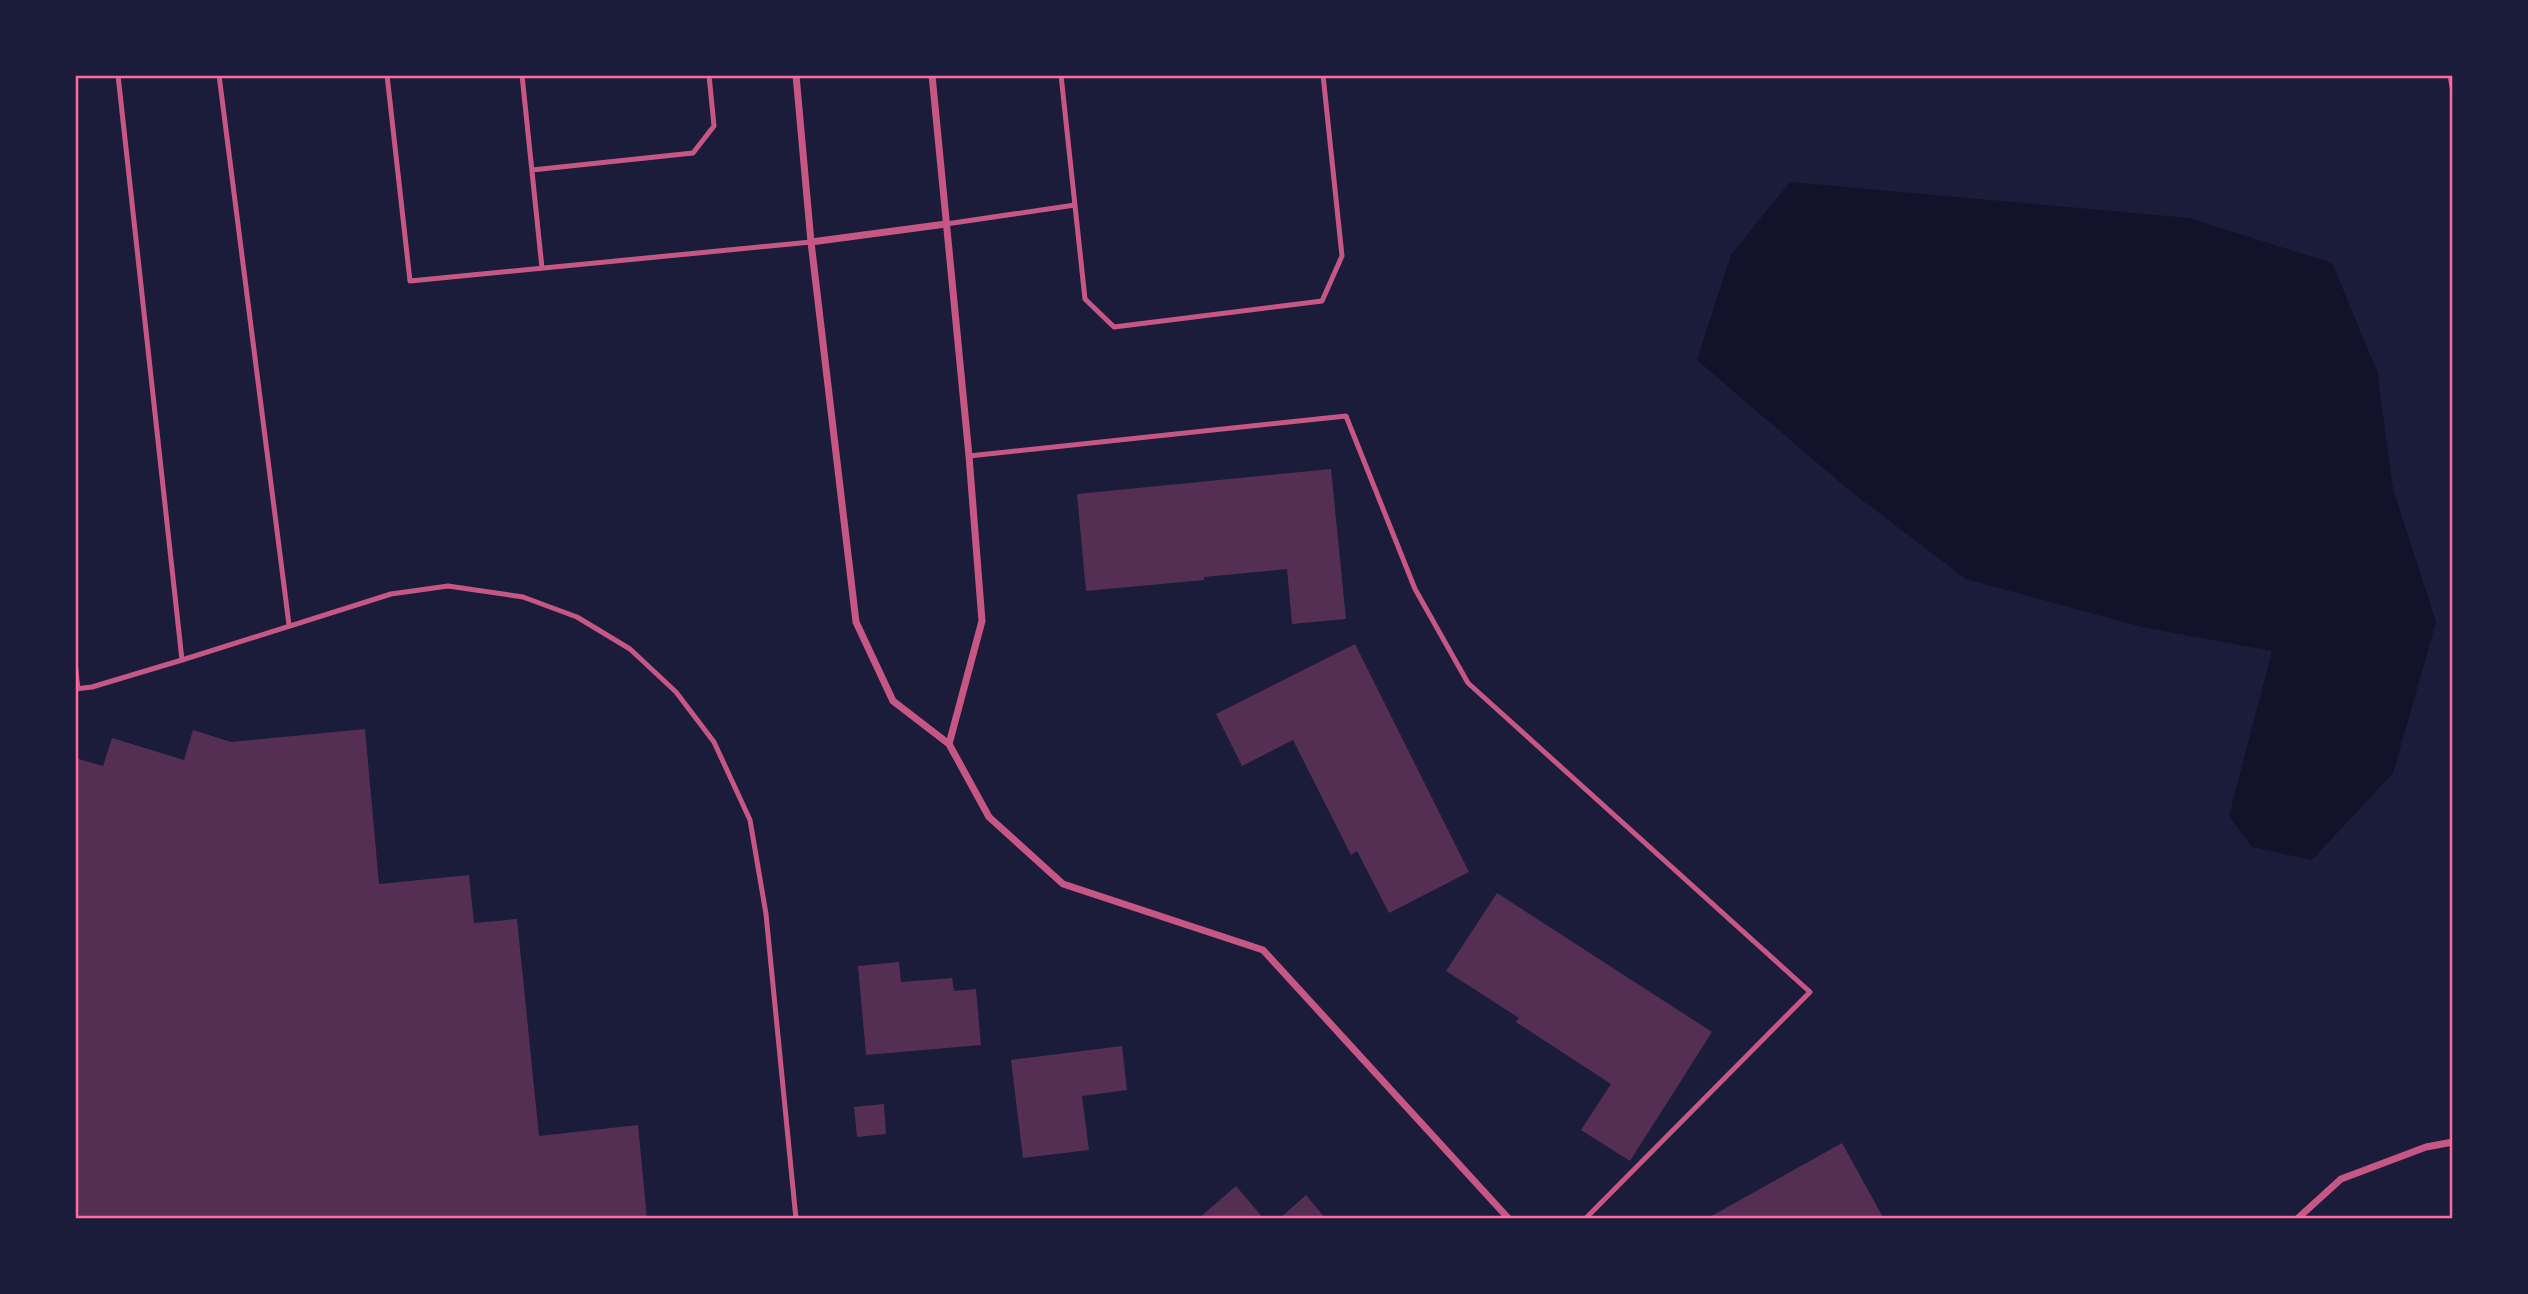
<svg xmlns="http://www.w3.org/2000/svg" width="2528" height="1294" font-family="'DejaVu Sans',sans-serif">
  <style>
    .water { fill: #12122b }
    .building { fill: #542f53 }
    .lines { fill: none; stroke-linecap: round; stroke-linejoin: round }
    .service { stroke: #c65784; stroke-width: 5 }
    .minor { stroke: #c65784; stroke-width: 7 }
    .neatline { fill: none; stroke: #ff6b9d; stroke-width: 2.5 }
  </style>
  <rect width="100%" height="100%" fill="#1b1b3a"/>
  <path class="water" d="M1790,182l399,36 143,45 45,108 16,118 43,133 -43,151 -81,87 -60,-13 -23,-31 43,-165 -130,-24 -176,-48 -117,-89 -152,-130 34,-105z"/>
  <path class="building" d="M1331,469l15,150 -54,5 -5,-55 -83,8v3l-118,11 -9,-97z
    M1355,644l114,228 -80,41 -32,-62 -6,4 -58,-115 -51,26 -26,-52z
    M365,729l14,155 90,-9 5,48 43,-4 22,217 99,-11 9,94h-572v-461l28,8 9,-28 72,22 9,-30 38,12z
    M1497,893l215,139 -82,129 -49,-31 30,-46 -95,-62 3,-4 -73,-47z
    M899,962l2,20 51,-4 2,13 22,-2 5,56 -115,10 -8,-89z
    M1122,1046l5,44 -45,6 7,54 -66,8 -12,-98z
    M884,1104l2,30 -29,3 -3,-30z
    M1842,1143l42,76h-178z
    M1236,1186l28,33h-66z
    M1306,1195l20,24h-47z"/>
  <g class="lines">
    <path class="service" d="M118,75l64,585
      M219,75l70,550
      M387,75l23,206 401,-39
      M522,75l20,193
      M1061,75l24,224 29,28 208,-26 20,-45 -19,-181
      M532,170l161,-17 21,-27 -5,-51
      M946,224l129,-19
      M969,456l377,-40 69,173 53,94 342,309 -225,227
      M75,662l3,27
      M75,689l17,-2 90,-27 209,-66 57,-8 75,11 54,20 53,32 46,43 38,50 36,78 16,94 30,305"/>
    <path class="minor" d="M796,75l15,167 45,380 37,79 56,43 40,73 74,67 200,66 246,269
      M932,75l37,381 13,165 -33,123
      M2451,75l2,12
      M811,242l135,-18
      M2297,1219l44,-40 85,-32 27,-5"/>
  </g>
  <rect width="2528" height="1294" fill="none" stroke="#1b1b3a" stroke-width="154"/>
  <rect x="77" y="77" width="2374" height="1140" class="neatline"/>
</svg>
